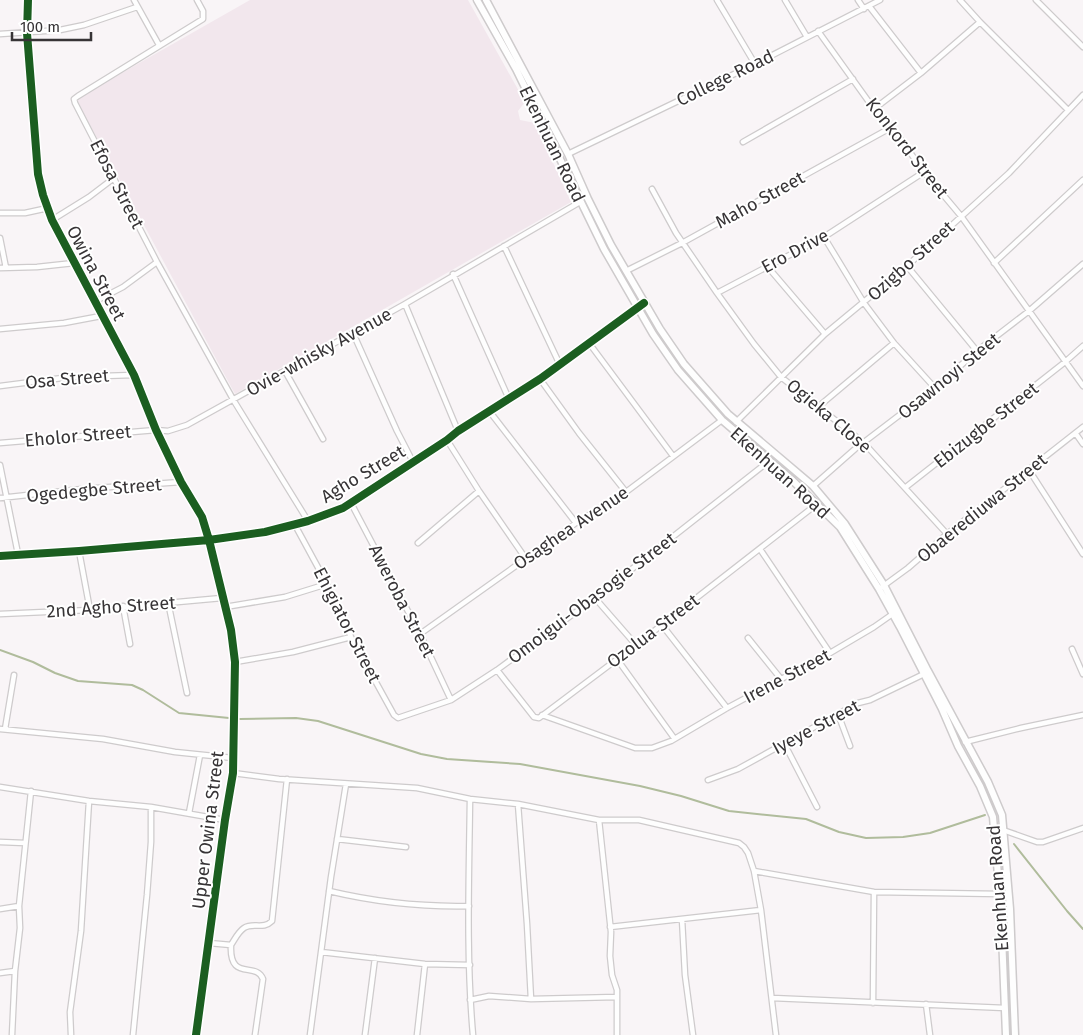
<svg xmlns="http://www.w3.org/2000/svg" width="1083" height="1035" font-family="'Fira Sans',sans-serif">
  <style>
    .built { fill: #f2e7ed }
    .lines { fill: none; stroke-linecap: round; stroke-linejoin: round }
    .stream { stroke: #b0bc9c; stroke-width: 2 }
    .minor-casing { stroke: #cecbcc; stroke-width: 7 }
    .secondary-casing { stroke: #cecbcc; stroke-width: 9 }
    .minor { stroke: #fefefe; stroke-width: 4.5 }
    .secondary { stroke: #fefefe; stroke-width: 6 }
    .cycleway-casing { stroke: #fff; stroke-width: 11 }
    .cycleway { stroke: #1b5e20; stroke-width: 8 }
    .labels { text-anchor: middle; stroke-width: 4; stroke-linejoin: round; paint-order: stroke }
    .street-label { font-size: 18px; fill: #373436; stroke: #fff }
  </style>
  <rect width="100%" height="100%" fill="#f9f5f7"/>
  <path class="built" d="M250,0h218l57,102 -7,9 2,9 15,3 36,79 -336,192 -159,-295z"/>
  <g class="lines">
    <path class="stream" d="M0,650l33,12 22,11 23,8 54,4 11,5 36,23 50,5
      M240,719l56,-1 22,3 103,33 26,5 73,5 120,22 41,10 48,15 77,8 33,13 27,6 37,-1 27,-4 55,-18
      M1014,844l53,67 16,18"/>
    <g class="minor-casing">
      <path id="minor" d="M28,0l-1,33 11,141 5,21 9,25 82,155 22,55 25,52 21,35 7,23 22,90 4,32 -2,111 -8,47 -29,215
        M134,0l25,45
        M197,0l6,11v8l-125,77 -4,3 1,4 82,159 77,139 74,120
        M717,0l38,64
        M785,0l22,37
        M858,0l6,9
        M960,0l20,22 88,88
        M1036,0l47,47
        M869,6l52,67
        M818,31l56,78 18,18 32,45 37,44 122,170
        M0,34l60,-4 24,-5 53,-18
        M874,109l47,-36 59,-51
        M743,142l110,-63
        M568,154l187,-90 125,-64
        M652,189l24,44 41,60 37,51 27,33 83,66 83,91
        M0,213h25l23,-5
        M52,220l37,-23 25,-19
        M824,237l40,66 30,40 41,45
        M0,238l6,30
        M504,246l56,119
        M994,263l89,-83
        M767,266l58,68
        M907,266l70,85
        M0,268l37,-1 37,-4
        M626,271l56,-28 210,-116
        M453,274l56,125
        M717,293l107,-56 100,-65
        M94,302l29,-15 34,-25
        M0,329l64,-6 37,-7
        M353,333l44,98 16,31
        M589,343l84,113
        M285,371l38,68
        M540,379l39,54 47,59
        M0,386l70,-9 64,-2
        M818,407l76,-64
        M490,412l86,111
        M736,422l89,-88 82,-68 102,-93 74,-78
        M458,431l-53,-127 175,-102
        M1076,434l7,10
        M447,440l32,51 47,68
        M0,443l156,-13 12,1 19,-6 218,-121
        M0,465l18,89
        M1029,470l54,84
        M813,486l42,-37 80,-61 42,-37 52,-40 54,-47
        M906,487l159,-125 18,-16
        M0,498l82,-9 99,-7
        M351,503l69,131 31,66
        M295,525l32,59 24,53 43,78 4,3 53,-18 46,-30 98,-72 169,-133 6,-3
        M418,543l61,-52
        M760,549l70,104
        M79,551l11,59
        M0,556l79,-5 130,-11 56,-8 43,-11 35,-13 104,-68 11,-9 82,-52 104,-76
        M882,587l26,-19 39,-34 136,-107
        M595,598l41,47
        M168,602l19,91
        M123,606l7,38
        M225,607l60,-10 42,-13
        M0,614l90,-4 132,-12
        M662,625l65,83
        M420,634l156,-111 50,-31 96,-72
        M748,638l33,41
        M1072,649l11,25
        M617,659l57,79
        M235,662l58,-10 58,-15
        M497,670l37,47 5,1 97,-73 181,-141
        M838,714l12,32
        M542,715l93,33h17l19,-7 56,-33 103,-55 44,-26 20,-14
        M0,729l103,10 72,13 58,6
        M5,729l9,-54
        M965,742l56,-14 62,-13
        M784,743l33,64
        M233,773l46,6 138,9 53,11 48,5 81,16h40l100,23 5,4 4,6 6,18 7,39 15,125
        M708,780l30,-11 120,-66 12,-3 54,-26
        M0,787l89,14 62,6 74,13
        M470,799c-1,78 -4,158 3,236
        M518,804l9,120 4,75
        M189,813l11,-58
        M599,820l12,112 -1,24 2,19 5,15v45
        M1003,830l34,12h6l40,-14
        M337,839l69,8
        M0,842l25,1
        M754,871l120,21 126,2
        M329,891c46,11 93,16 140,15
        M0,909l19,-3
        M682,919l3,56 8,60
        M610,927l151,-17
        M209,943l22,2
        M321,952l104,12 45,1
        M15,971l5,-43 -1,-22 12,-115
        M0,973l15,-2 -3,64
        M772,998l233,10
        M470,1000l19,-4 42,3 86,-2
        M873,1003l1,-111
        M926,1004l4,31
        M71,1035l-1,-23 11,-81 8,-130
        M133,1035l14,-140 4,-53v-35
        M255,1035l8,-56c-7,-18 -34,3 -32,-34 4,-6 7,-13 13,-17 9,-6 19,2 28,-7l15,-142
        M310,1035l21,-158 15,-93
        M365,1035l10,-77
        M417,1035l8,-71"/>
    </g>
    <g class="secondary-casing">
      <path id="secondary" d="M477,0l39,69 88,180 49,85 25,36 44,50 70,60 48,47 39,62 21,38 42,82 16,37 22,40 13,31 8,93 5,125
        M486,0l82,154 20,45 23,46 49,84 24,35 44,50 85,72 32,38 39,61 44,86 60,111 14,33 8,94 5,126"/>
    </g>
    <use href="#minor" class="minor"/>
    <use href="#secondary" class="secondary"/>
    <g class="cycleway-casing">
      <path id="cycleway" d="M28,0l-1,33 11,141 5,21 9,25 82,155 22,55 25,52 21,35 7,23 22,90 4,32 -2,111 -8,47 -29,215
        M0,556l79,-5 130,-11 56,-8 43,-11 35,-13 104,-68 11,-9 82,-52 104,-76"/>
    </g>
    <use href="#cycleway" class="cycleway"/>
  </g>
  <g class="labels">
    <g class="street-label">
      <text transform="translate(725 78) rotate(-26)" y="6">College Road</text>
      <text transform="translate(552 144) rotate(64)" y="6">Ekenhuan Road</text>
      <text transform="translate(907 148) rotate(52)" y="6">Konkord Street</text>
      <text transform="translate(117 184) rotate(63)" y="6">Efosa Street</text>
      <text transform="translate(760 200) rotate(-29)" y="6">Maho Street</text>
      <text transform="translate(795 251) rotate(-28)" y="6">Ero Drive</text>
      <text transform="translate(911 261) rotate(-42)" y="6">Ozigbo Street</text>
      <text transform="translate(96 273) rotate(62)" y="6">Owina Street</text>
      <text transform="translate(319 352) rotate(-29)" y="6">Ovie-whisky Avenue</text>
      <text transform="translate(949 376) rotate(-39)" y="6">Osawnoyi Steet</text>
      <text transform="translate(67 379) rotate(-5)" y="6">Osa Street</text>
      <text transform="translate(829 416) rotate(40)" y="6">Ogieka Close</text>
      <text transform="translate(986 425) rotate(-38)" y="6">Ebizugbe Street</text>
      <text transform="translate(78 436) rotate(-5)" y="6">Eholor Street</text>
      <text transform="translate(780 473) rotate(42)" y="6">Ekenhuan Road</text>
      <text transform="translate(363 474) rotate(-31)" y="6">Agho Street</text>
      <text transform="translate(94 490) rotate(-5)" y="6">Ogedegbe Street</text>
      <text transform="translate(982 508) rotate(-39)" y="6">Obaerediuwa Street</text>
      <text transform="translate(571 528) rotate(-34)" y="6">Osaghea Avenue</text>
      <text transform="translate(592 598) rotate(-37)" y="6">Omoigui-Obasogie Street</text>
      <text transform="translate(402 601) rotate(63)" y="6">Aweroba Street</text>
      <text transform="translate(111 607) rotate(-4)" y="6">2nd Agho Street</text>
      <text transform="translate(347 625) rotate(63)" y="6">Ehigiator Street</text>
      <text transform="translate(653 631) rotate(-37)" y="6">Ozolua Street</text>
      <text transform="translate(787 676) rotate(-28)" y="6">Irene Street</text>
      <text transform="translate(816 727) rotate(-28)" y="6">Iyeye Street</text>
      <text transform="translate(208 830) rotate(-83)" y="6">Upper Owina Street</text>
      <text transform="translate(998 888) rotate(-94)" y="6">Ekenhuan Road</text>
    </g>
  </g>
  <path d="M12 32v8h79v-8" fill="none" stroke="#373436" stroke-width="2.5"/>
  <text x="20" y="32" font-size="15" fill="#373436" stroke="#ffffff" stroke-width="4" paint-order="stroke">100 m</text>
</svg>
